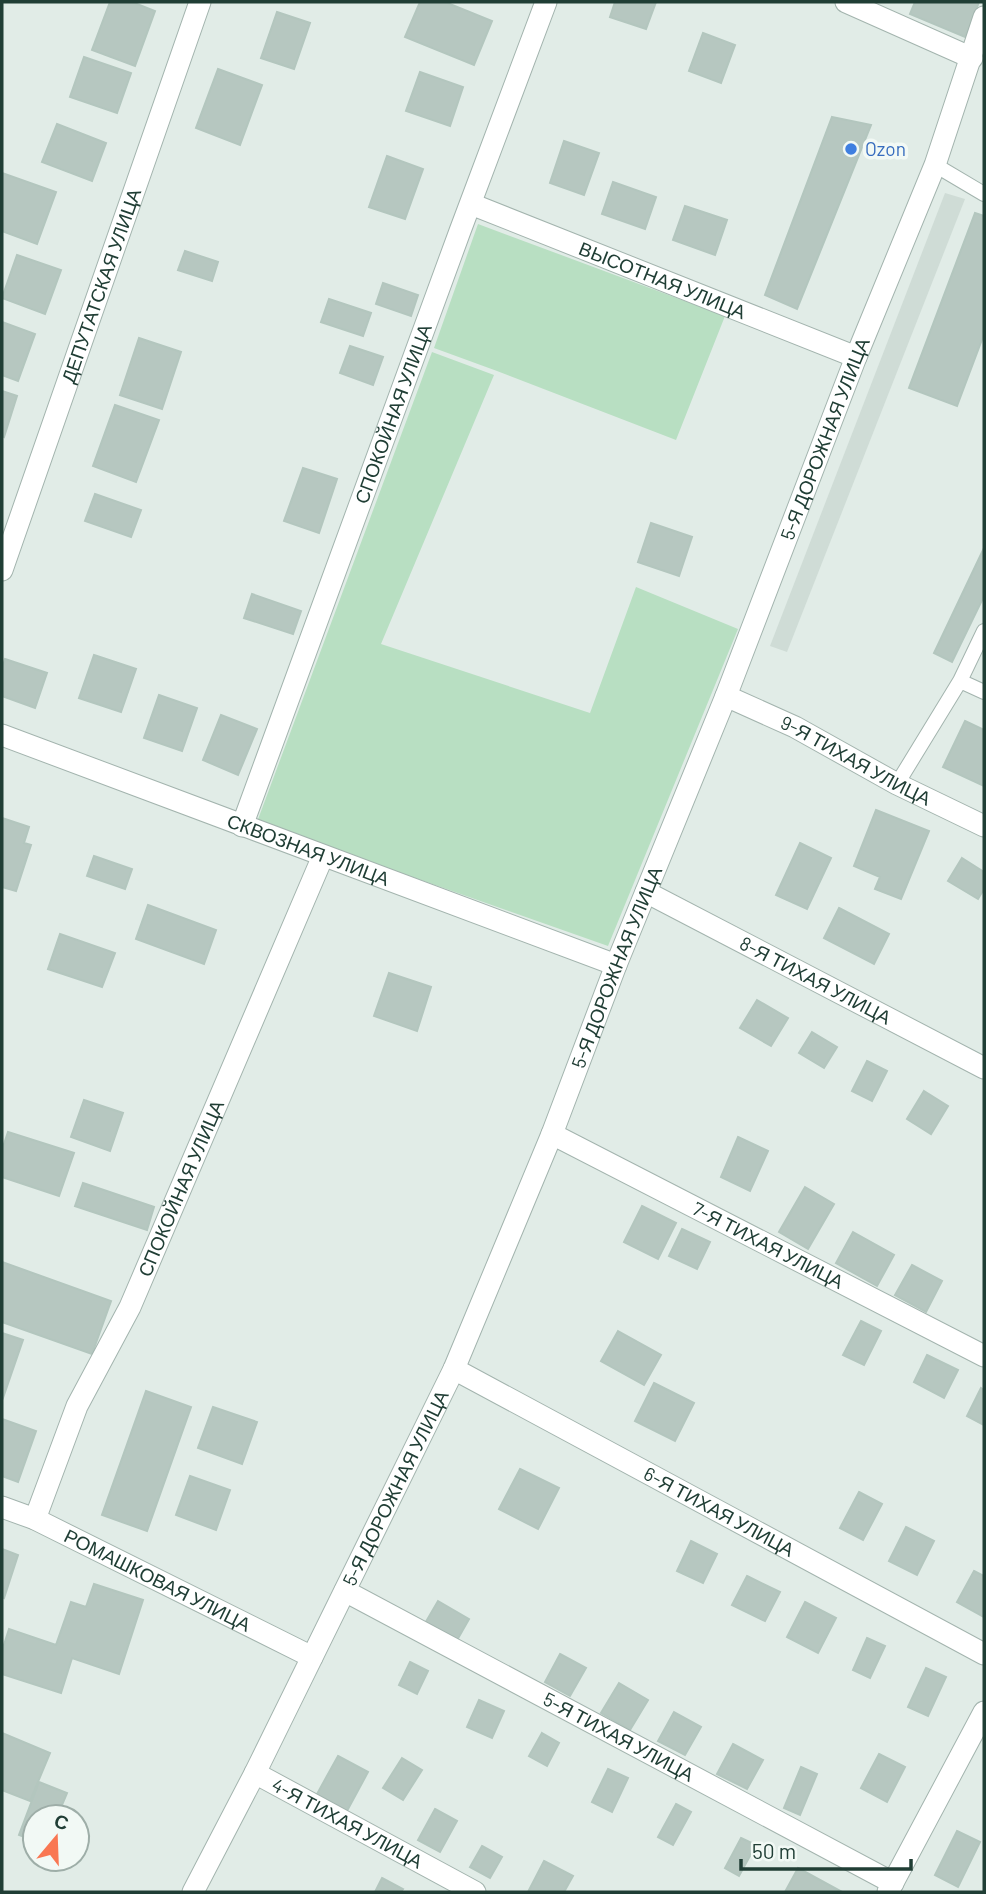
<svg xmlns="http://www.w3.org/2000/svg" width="986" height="1894" font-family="Barlow,sans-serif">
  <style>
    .built { fill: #cfdcd6 }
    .green { fill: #b8dfc2 }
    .building { fill: #b6c7c0; stroke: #b3c6be; stroke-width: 2 }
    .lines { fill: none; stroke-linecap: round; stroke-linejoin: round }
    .service-casing { stroke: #a3b4ae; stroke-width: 16 }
    .minor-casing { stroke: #a3b4ae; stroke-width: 23 }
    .service { stroke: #fff; stroke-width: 14 }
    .minor { stroke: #fff; stroke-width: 21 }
    .shop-dot { fill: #3f7fe0; stroke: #f2f9f5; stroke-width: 2.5 }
    .labels { text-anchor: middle; stroke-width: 7; stroke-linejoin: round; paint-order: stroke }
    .shop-label { font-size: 19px; fill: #366cbe; stroke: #f2f9f5; text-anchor: start }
    .street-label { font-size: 19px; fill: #203e35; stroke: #f2f9f5 }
  </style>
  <rect width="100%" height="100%" fill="#e1ece7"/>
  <path class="built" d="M945,193l20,6 -178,453 -17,-6z"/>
  <path class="green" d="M478,224l247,92 -49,124 -179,-69 -63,-23z
    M432,352l62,23 -113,269 209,69 46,-126 102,42 -130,317 -351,-124z"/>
  <path class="building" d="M110,2h22l23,9 -20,55 -43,-16z
    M420,2h25l47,19 -18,44 -69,-28z
    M615,2h41l-10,27 -36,-12z
    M915,2h64l-14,35 -55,-23z
    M277,12l33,11 -16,46 -33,-11z
    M703,33l32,12 -14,38 -32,-12z
    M84,57l47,16 -14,40 -47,-16z
    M218,69l44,16 -22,60 -44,-17z
    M420,72l43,15 -13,39 -44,-15z
    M832,117l39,8 -74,184 -32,-14z
    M57,124l49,19 -14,38 -50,-19z
    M564,141l35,12 -15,42 -34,-12z
    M387,156l36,13 -18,50 -36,-12z
    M2,173l54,19 -19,52 -35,-13z
    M613,182l43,15 -11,32 -43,-15z
    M685,206l42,14 -12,35 -42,-15z
    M975,213l9,3v118l-27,72 -48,-18z
    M185,251l33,11 -6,19 -34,-11z
    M17,255l44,15 -16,44 -43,-16z
    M383,283l35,12 -7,21 -35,-12z
    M329,299l42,14 -8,23 -42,-14z
    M2,322l33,12 -17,47 -16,-6z
    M139,338l42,14 -19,57 -42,-14z
    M350,346l33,11 -10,28 -33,-12z
    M2,391l15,5 -13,41 -2,-1z
    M115,405l44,15 -23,62 -43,-16z
    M303,468l34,11 -18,54 -35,-12z
    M95,494l46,16 -10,27 -46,-16z
    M651,523l41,14 -13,39 -41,-14z
    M984,548v48l-32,66 -18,-9z
    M252,594l49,17 -8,23 -49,-16z
    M94,655l42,14 -15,43 -42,-14z
    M5,659l42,14 -12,35 -33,-12v-27z
    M159,695l38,13 -15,43 -38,-13z
    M221,715l36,14 -19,46 -35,-15z
    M965,721l19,9v56l-41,-19z
    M876,810l53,21 -28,68 -26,-10 5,-12 -26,-11z
    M2,818l27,9 -5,16 7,2 -15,46 -14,-4z
    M800,843l31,15 -24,51 -31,-14z
    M94,856l38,13 -7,20 -38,-13z
    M962,858l22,14v17l-6,10 -30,-18z
    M148,905l68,25 -12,34 -68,-25z
    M839,908l50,26 -15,30 -50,-26z
    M60,934l55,19 -13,34 -54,-18z
    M389,973l42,14 -14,44 -43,-15z
    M757,1000l31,18 -17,28 -31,-18z
    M812,1032l25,15 -13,21 -25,-15z
    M867,1061l20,10 -15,30 -20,-10z
    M924,1091l24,15 -17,28 -24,-15z
    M84,1100l39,13 -13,38 -39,-14z
    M8,1132l66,21 -15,43 -57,-19v-27z
    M738,1137l30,14 -18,40 -29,-14z
    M83,1183l71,24 -7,23 -72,-24z
    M805,1187l29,17 -26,45 -29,-17z
    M642,1206l34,17 -18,36 -34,-17z
    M682,1229l28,13 -13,27 -28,-13z
    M853,1232l41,23 -17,31 -41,-23z
    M2,1262l109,39 -19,53 -90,-32z
    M912,1265l30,16 -16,31 -31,-17z
    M861,1321l20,10 -17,34 -21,-10z
    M618,1331l43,24 -17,30 -43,-24z
    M2,1333l21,7 -20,58 -1,-1z
    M927,1355l31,15 -14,28 -30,-16z
    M654,1383l40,20 -19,38 -40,-20z
    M981,1388l3,2v35l-17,-9z
    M146,1391l45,16 -44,124 -45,-16z
    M213,1407l44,15 -15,42 -44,-16z
    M2,1419l34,12 -18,51 -16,-6z
    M520,1469l39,19 -21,41 -39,-20z
    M190,1476l40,14 -14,40 -40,-15z
    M859,1492l23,12 -19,36 -23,-12z
    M906,1527l28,14 -17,34 -28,-14z
    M691,1541l26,13 -14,29 -26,-12z
    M2,1549l16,6 -14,43 -2,-1z
    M974,1571l10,5v41l-27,-15z
    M747,1576l33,16 -15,29 -33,-16z
    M94,1584l49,16 -24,74 -47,-16 -11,35 -59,-19v-23l7,-22 47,16 15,-43 15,5z
    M438,1601l31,18 -13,23 -32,-17z
    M805,1602l31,16 -18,35 -31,-16z
    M867,1638l18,8 -15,32 -17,-8z
    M560,1654l26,14 -16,28 -25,-14z
    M410,1662l18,9 -11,23 -18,-9z
    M926,1668l20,9 -18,39 -20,-9z
    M619,1683l29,17 -18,30 -29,-17z
    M479,1700l25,11 -12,27 -25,-11z
    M674,1712l27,15 -16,28 -27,-14z
    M2,1733l48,20 -20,48 -28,-11z
    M542,1733l17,10 -12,23 -18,-10z
    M733,1744l30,16 -16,29 -30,-15z
    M879,1754l26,13 -18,35 -26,-14z
    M338,1756l30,16 -21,39 -30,-17z
    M402,1758l20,12 -19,30 -20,-12z
    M801,1767l16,7 -17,41 -16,-7z
    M608,1769l20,9 -16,34 -20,-10z
    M39,1782l28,11 -10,24h-22v24l-16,-6z
    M676,1804l15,8 -18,33 -15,-8z
    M435,1809l22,12 -17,31 -22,-12z
    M957,1831l23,11 -22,45 -23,-12z
    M741,1838l15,7 -17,31 -14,-8z
    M482,1846l20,11 -12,21 -20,-11z
    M544,1861l29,15 -9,16h-36z
    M798,1868l44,24h-57z
    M382,1878l21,11 -2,3h-26z"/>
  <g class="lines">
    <g class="service-casing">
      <path id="service" d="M935,165l49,29
        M960,681l24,11
        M897,784l63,-103 24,-50"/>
    </g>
    <g class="minor-casing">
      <g id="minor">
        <path d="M846,2l126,56"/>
        <path id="s1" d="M471,204l385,153"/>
        <path id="s2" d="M2,570l198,-568"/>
        <path id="s3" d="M726,696l69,31 102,57 87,42"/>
        <path id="s4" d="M2,735l614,230"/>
        <path id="s5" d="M242,826l218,-595 86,-229"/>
        <path id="s6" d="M646,892l338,176"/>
        <path id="s7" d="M552,1134l432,222"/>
        <path id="s8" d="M454,1369l530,285"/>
        <path id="s9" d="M2,1507l33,12 277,138"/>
        <path id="s10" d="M35,1519l42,-113 53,-99 193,-451"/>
        <path id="s11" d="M345,1591l548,292"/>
        <path id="s12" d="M255,1773l220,119"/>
        <path id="s13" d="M193,1892l62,-119 199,-404 98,-235 64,-169 110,-269 130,-339 79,-192 49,-148"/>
        <path d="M888,1892l96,-180"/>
      </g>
    </g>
    <use href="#service" class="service"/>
    <use href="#minor" class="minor"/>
  </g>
  <circle class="shop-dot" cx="851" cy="149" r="7"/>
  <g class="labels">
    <g class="shop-label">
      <text x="865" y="156">Ozon</text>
    </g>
    <g class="street-label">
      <text dy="7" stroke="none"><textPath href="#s1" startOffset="206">ВЫСОТНАЯ УЛИЦА</textPath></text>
      <text dy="7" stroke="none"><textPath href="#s2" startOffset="301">ДЕПУТАТСКАЯ УЛИЦА</textPath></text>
      <text dy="7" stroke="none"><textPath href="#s5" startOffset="439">СПОКОЙНАЯ УЛИЦА</textPath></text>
      <text dy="7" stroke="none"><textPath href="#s13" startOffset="1586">5-Я ДОРОЖНАЯ УЛИЦА</textPath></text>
      <text dy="7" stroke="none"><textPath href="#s3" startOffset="145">9-Я ТИХАЯ УЛИЦА</textPath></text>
      <text dy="7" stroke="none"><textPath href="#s4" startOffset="327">СКВОЗНАЯ УЛИЦА</textPath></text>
      <text dy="7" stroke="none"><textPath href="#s13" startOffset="1018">5-Я ДОРОЖНАЯ УЛИЦА</textPath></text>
      <text dy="7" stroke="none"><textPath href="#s6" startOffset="191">8-Я ТИХАЯ УЛИЦА</textPath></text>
      <text dy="7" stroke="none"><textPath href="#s10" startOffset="362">СПОКОЙНАЯ УЛИЦА</textPath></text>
      <text dy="7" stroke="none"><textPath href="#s7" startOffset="243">7-Я ТИХАЯ УЛИЦА</textPath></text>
      <text dy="7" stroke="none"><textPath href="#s13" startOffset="452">5-Я ДОРОЖНАЯ УЛИЦА</textPath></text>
      <text dy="7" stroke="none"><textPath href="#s8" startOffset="301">6-Я ТИХАЯ УЛИЦА</textPath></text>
      <text dy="7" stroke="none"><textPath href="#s9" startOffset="172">РОМАШКОВАЯ УЛИЦА</textPath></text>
      <text dy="7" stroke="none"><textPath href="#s11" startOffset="310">5-Я ТИХАЯ УЛИЦА</textPath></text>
      <text dy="7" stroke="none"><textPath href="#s12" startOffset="105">4-Я ТИХАЯ УЛИЦА</textPath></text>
    </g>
  </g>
  <rect width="986" height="1894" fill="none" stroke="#203e35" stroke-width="7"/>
  <g transform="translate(56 1838) rotate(19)"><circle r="33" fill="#f2f9f5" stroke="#9eaea8" stroke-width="2"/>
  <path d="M0-5L12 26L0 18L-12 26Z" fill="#f97752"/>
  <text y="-10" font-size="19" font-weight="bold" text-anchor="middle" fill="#203e35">С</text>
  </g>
  <path d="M741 1859v10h170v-10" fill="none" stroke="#203e35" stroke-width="3.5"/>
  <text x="752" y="1859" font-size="21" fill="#203e35" stroke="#f2f9f5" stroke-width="5" paint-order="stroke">50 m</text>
</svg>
